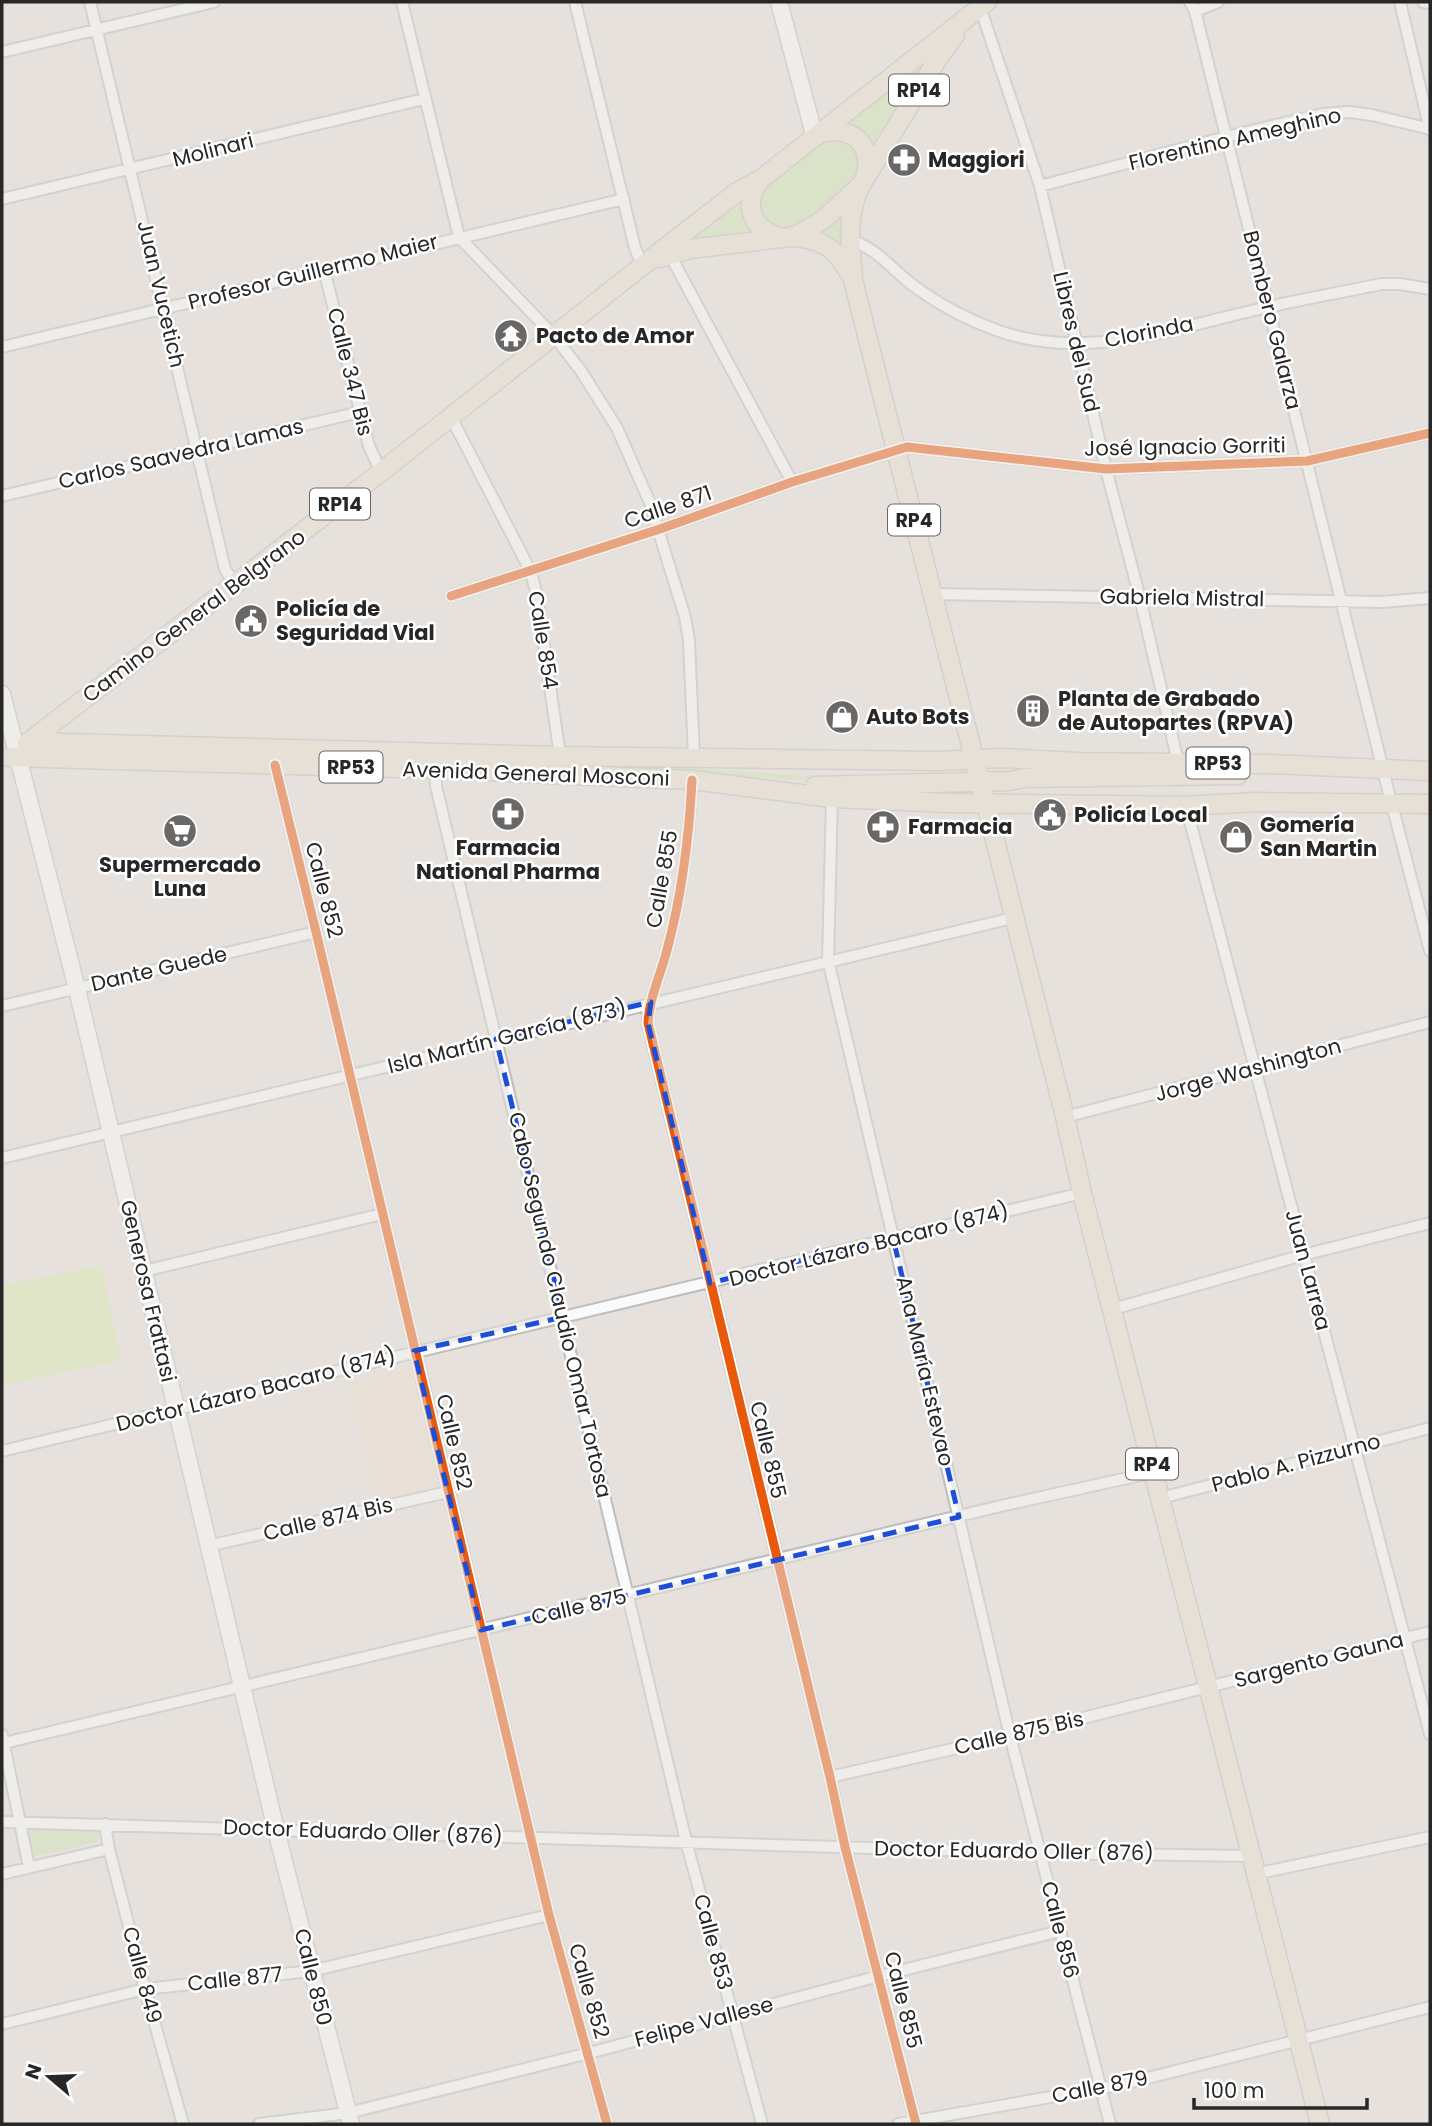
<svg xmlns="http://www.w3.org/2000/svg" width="1432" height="2126" font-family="Poppins,sans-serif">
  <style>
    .education { fill: #ebdecf }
    .green { fill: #cce4b1 }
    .pitch { fill: #d9e9ae }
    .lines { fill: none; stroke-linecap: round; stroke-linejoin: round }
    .minor-casing { stroke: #bfbebe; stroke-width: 14 }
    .secondary-casing { stroke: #bfbebe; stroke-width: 19 }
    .primary-casing { stroke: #bfbdbb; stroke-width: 21 }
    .minor { stroke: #fbfafa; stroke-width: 10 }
    .secondary { stroke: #fbfafa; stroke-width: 16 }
    .primary { stroke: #e6ded0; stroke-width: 18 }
    .cycleway-casing { stroke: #fff; stroke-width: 13 }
    .cycleway { stroke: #e8590c; stroke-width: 9 }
    .marked { fill: none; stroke: #1d4ed8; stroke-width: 5; stroke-dasharray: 14 9; stroke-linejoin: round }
    .labels { text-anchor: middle; stroke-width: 5; stroke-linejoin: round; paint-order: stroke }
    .shield { fill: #fff; stroke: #686868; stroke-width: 2 }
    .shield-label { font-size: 19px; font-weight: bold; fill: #272727 }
    .street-label { font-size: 21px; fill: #272727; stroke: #fff }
    .poi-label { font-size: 21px; font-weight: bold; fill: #272727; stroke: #fff; text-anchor: start }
  </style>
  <rect width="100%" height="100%" fill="#e6e1dc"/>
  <path class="education" d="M412,1367l29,120 -63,15 -31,-118z"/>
  <path class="green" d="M920,67l4,5 -52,86 -30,-33z
    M825,138l24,2 14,20 -10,26 -39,33 -34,13 -20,-15 -1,-19 3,-8z
    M744,195l16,37 -71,9v-3z
    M843,210l6,54 -41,-30z
    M33,749l659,19 117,8 5,3 -1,2 -117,-7z
    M35,1828l64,2 1,8 -6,5 -59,14 -4,-5 -3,-19z"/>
  <path class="pitch" d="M101,1265l20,95 -119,26v-100z"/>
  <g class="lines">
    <g class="minor-casing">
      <path id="minor" d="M90,2l135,567 10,16
        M402,2l57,235 95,99 27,35 36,57 33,75 35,114 4,23 5,117
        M575,2l60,246 8,19
        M1190,2l5,9 191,771 44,169
        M1400,2l30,128
        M1423,2l7,1
        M980,7l60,179 66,283 34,129 38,164
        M1195,11l23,-9
        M2,52l212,-50
        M1040,186l186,-49 96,-23 28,-2 22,3 58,14
        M2,199l422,-100
        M850,240c26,8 40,27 60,43 26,20 58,37 89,48 84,30 174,-2 256,-21 42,-10 84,-17 126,-26h19l30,5
        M670,255l122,227
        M324,270l45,176 12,26
        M2,347l622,-148
        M451,417l80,155 6,24 23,160
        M2,496l358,-84
        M933,594l449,8 48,-4
        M451,596l209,-67 132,-47 115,-35 199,22 201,-8 123,-28
        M275,765l41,167 233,983 58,209
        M435,769l1,17 250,1055 76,283
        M692,780c-3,57 -10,115 -25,170 -6,24 -18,48 -19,73l182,754 15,70 71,277
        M832,798l-4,162 182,776 100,388
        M1186,806l244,928
        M2,1006l314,-74
        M1065,1117l365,-95
        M2,1158c337,-79 673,-163 1011,-240
        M144,1271l238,-57
        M1113,1309l190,-54 127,-32
        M2,1451l1080,-258
        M1161,1498l269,-70
        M208,1546l240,-54
        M2,1735l27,132
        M4,1743l1001,-238 150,-33
        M830,1777l180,-41 420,-104
        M2,1822l1039,31 210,3
        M105,1824l4,25 36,140 38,135
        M2,1874l107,-25
        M1255,1874l175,-37
        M2,2024l143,-35 166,-18 238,-56
        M259,2124l89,-11 241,-60 290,-77 181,-45
        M898,2124l226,-40 306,-77"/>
    </g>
    <g class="secondary-casing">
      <path id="secondary" d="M779,2l36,136
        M2,694l75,295 199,841 75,294"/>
    </g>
    <g class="primary-casing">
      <path id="primary" d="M821,133c30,-7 52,10 45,41
        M761,179c-20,26 -9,52 22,59
        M861,185c-16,31 -10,62 -8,95l212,837 17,76 238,931
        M792,237c31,2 43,11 58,37
        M659,258l31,-9 101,-12 10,-4 23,-14 37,-34 76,-125 18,-25
        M28,742l532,14 378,5 64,-3 76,4 191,2 161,7
        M27,743l354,-271 308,-243 48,-37 24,-13 226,-177
        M9,757l426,12 257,11 140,18 116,5 238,3 68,-4 176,2
        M815,786l194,-5 16,-3 213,-3"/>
    </g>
    <use href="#minor" class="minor"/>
    <use href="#secondary" class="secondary"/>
    <use href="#primary" class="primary"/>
    <g class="cycleway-casing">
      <path id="cycleway" d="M451,596l209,-67 132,-47 115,-35 199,22 201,-8 123,-28
        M275,765l41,167 233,983 58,209
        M692,780c-3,57 -10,115 -25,170 -6,24 -18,48 -19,73l182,754 15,70 71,277"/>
    </g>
    <use href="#cycleway" class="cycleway"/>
  </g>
  <path d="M0 0H1432V2126H0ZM651,1002l-3,21 62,260 183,-45 66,279 -478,113 -67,-279 149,-34 -67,-278z" fill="#e6e1dc" fill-opacity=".55" fill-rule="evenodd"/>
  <path class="marked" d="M651,1002l-3,21 62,260 183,-45 66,279 -478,113 -67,-279 149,-34 -67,-278z"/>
  <defs>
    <g id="pharmacy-disc" transform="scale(1.75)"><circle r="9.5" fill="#6a6866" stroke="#fff"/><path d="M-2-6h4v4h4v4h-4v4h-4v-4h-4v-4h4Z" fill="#fff"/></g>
    <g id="temple-disc" transform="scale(1.75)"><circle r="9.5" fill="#6a6866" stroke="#fff"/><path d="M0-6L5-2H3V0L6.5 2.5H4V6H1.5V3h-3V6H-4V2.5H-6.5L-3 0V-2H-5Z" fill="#fff"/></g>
    <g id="civic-disc" transform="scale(1.75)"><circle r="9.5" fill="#6a6866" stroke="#fff"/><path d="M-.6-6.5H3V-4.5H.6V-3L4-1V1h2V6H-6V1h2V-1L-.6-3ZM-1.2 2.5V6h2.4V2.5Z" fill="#fff"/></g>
    <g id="building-disc" transform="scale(1.75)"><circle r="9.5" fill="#6a6866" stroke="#fff"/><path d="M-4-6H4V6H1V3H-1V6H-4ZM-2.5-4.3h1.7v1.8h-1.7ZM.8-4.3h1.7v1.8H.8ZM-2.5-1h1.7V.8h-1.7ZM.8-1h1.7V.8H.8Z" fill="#fff"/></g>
    <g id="shop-disc" transform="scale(1.75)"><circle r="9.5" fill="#6a6866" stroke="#fff"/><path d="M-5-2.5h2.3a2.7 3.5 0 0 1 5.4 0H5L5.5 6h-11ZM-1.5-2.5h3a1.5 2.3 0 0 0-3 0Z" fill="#fff"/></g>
    <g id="supermarket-disc" transform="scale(1.75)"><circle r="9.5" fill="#6a6866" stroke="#fff"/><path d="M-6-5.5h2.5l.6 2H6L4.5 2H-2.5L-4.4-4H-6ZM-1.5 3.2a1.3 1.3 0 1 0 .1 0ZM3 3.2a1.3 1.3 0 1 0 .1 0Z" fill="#fff"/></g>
  </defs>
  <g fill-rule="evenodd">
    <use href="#pharmacy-disc" x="904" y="160"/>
    <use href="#temple-disc" x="511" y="336"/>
    <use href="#civic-disc" x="251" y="621"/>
    <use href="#building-disc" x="1033" y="711"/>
    <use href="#shop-disc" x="842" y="717"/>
    <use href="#pharmacy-disc" x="508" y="814"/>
    <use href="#civic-disc" x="1050" y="815"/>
    <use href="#pharmacy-disc" x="883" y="827"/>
    <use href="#supermarket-disc" x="180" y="831"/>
    <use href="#shop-disc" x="1236" y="837"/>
  </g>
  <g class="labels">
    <g class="shield">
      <rect x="889" y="74.5" width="60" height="31" rx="5"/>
      <rect x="310" y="488.5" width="60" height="31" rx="5"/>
      <rect x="888" y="504.5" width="52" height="31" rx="5"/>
      <rect x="1186.5" y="747.5" width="63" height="31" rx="5"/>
      <rect x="319.5" y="751.5" width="63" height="31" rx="5"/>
      <rect x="1126" y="1448.5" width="52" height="31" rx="5"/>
    </g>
    <g class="shield-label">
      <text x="919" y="97">RP14</text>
      <text x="340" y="511">RP14</text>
      <text x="914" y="527">RP4</text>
      <text x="1218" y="770">RP53</text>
      <text x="351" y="774">RP53</text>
      <text x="1152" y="1471">RP4</text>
    </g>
    <g class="street-label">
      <text transform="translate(1235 139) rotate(-13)" y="7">Florentino Ameghino</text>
      <text transform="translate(213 150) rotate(-14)" y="7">Molinari</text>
      <text transform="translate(313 272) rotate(-14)" y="7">Profesor Guillermo Maier</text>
      <text transform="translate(161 294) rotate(77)" y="7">Juan Vucetich</text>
      <text transform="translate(1272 320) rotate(76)" y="7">Bombero Galarza</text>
      <text transform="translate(1149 332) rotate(-11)" y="7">Clorinda</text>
      <text transform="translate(1076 342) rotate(77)" y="7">Libres del Sud</text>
      <text transform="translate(350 372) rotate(76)" y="7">Calle 347 Bis</text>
      <text transform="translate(1185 447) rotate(-1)" y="7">José Ignacio Gorriti</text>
      <text transform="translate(181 454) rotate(-13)" y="7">Carlos Saavedra Lamas</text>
      <text transform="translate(668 507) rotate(-19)" y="7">Calle 871</text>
      <text transform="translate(1182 598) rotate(1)" y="7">Gabriela Mistral</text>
      <text transform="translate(194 616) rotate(-37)" y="7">Camino General Belgrano</text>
      <text transform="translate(543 640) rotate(81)" y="7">Calle 854</text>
      <text transform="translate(536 774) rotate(2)" y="7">Avenida General Mosconi</text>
      <text transform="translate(662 879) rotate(-80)" y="7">Calle 855</text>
      <text transform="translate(324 890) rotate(76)" y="7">Calle 852</text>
      <text transform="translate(159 969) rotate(-13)" y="7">Dante Guede</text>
      <text transform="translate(507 1037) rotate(-14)" y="7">Isla Martín García (873)</text>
      <text transform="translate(1248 1070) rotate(-15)" y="7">Jorge Washington</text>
      <text transform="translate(869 1245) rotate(-14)" y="7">Doctor Lázaro Bacaro (874)</text>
      <text transform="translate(1308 1270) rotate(75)" y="7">Juan Larrea</text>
      <text transform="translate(148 1291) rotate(77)" y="7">Generosa Frattasi</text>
      <text transform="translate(560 1305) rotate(77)" y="7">Cabo Segundo Claudio Omar Tortosa</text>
      <text transform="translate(925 1371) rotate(77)" y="7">Ana María Estevao</text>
      <text transform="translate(256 1390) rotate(-14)" y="7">Doctor Lázaro Bacaro (874)</text>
      <text transform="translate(454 1442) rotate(77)" y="7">Calle 852</text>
      <text transform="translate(768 1450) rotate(77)" y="7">Calle 855</text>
      <text transform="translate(1296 1463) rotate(-15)" y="7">Pablo A. Pizzurno</text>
      <text transform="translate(328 1519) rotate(-13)" y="7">Calle 874 Bis</text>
      <text transform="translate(579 1607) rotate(-13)" y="7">Calle 875</text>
      <text transform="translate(1319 1660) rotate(-14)" y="7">Sargento Gauna</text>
      <text transform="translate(1019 1733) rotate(-13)" y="7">Calle 875 Bis</text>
      <text transform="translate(363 1832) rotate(2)" y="7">Doctor Eduardo Oller (876)</text>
      <text transform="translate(1014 1851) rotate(1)" y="7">Doctor Eduardo Oller (876)</text>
      <text transform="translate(1060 1930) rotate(76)" y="7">Calle 856</text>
      <text transform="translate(713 1942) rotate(75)" y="7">Calle 853</text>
      <text transform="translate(142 1975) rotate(75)" y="7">Calle 849</text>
      <text transform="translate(313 1977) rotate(76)" y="7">Calle 850</text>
      <text transform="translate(235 1979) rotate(-6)" y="7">Calle 877</text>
      <text transform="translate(589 1991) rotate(74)" y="7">Calle 852</text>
      <text transform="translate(903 2000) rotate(76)" y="7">Calle 855</text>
      <text transform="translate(704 2022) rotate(-15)" y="7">Felipe Vallese</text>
      <text transform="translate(1100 2087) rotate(-11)" y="7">Calle 879</text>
    </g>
    <g class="poi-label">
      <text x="928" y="167">Maggiori</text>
      <text x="536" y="343">Pacto de Amor</text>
      <text x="276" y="616">Policía de<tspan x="276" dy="24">Seguridad Vial</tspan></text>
      <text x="1058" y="706">Planta de Grabado<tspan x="1058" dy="24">de Autopartes (RPVA)</tspan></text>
      <text x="866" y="724">Auto Bots</text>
      <text x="1074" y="822">Policía Local</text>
      <text x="1260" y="832">Gomería<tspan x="1260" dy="24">San Martin</tspan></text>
      <text x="908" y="834">Farmacia</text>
      <text x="508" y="855" text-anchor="middle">Farmacia<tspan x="508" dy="24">National Pharma</tspan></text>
      <text x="180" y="872" text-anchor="middle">Supermercado<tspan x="180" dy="24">Luna</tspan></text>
    </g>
  </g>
  <rect width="1432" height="2126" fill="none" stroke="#272727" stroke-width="7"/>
  <g transform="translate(49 2077) rotate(289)" stroke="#ffffff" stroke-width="5" paint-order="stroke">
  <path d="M0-5L12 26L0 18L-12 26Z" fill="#272727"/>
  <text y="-10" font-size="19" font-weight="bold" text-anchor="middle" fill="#272727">N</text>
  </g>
  <path d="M1194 2098v10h173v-10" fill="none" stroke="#272727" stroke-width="3.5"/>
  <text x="1204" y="2098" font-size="21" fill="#272727" stroke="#ffffff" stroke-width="5" paint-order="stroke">100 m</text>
</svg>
